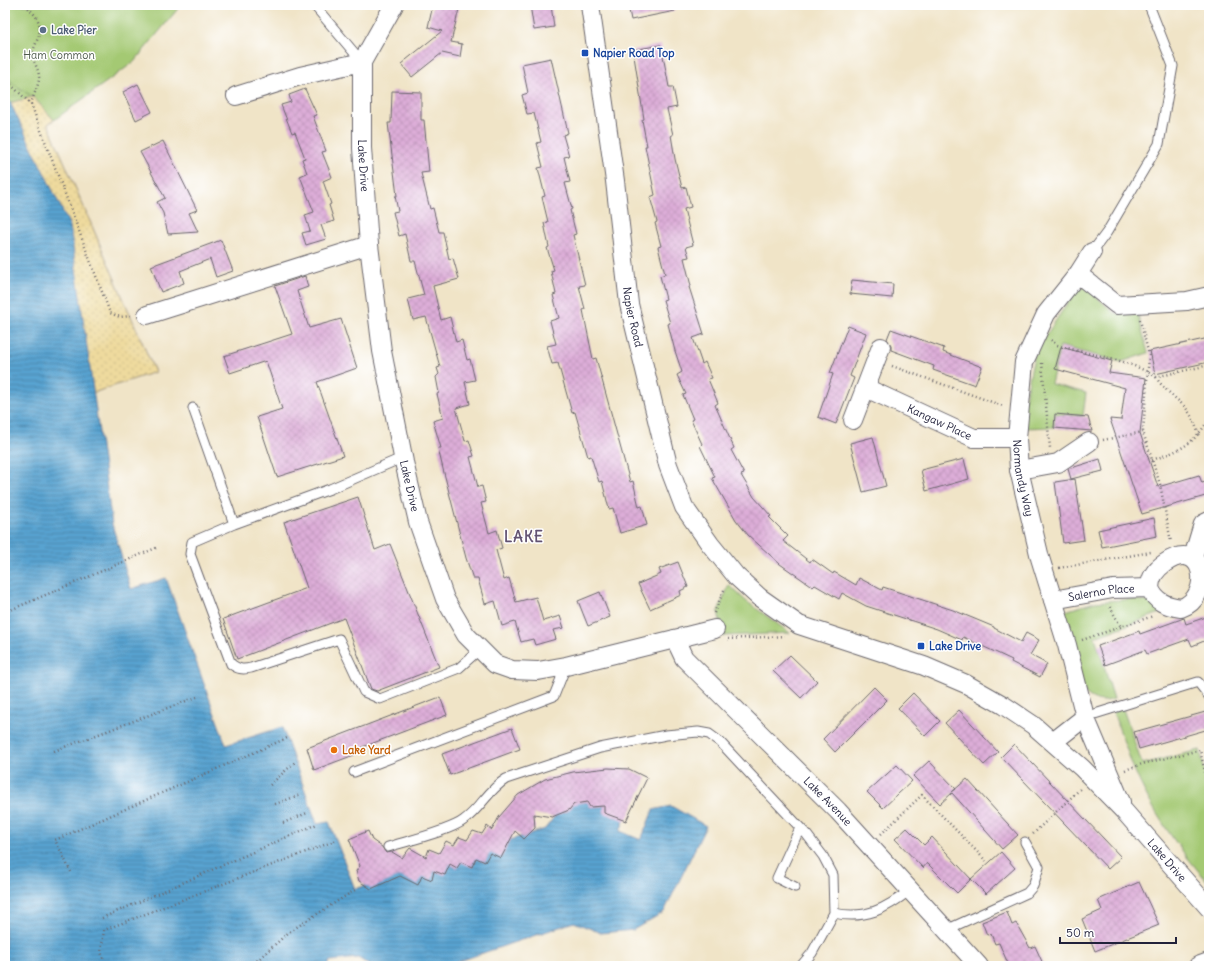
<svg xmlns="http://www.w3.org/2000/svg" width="1214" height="971" font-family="Delius,sans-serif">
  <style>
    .green { fill: #a4c973; stroke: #637657 }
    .wetland { fill: url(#wetland-marsh); stroke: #637657 }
    .sand { fill: url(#sand-dots); stroke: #887e6c }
    .water { fill: url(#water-rules); stroke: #3e6286 }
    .building { fill: url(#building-cross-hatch) }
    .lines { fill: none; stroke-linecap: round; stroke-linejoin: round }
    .lane-casing { stroke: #6a666c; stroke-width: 11 }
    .street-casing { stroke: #6a666c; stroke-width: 20 }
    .path { stroke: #6a666c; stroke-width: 2.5; stroke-dasharray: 1 3; stroke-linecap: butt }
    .lane { stroke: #fff; stroke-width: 9 }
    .street { stroke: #fff; stroke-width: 18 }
    .service-dot { fill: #5c6f8a; stroke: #fff; stroke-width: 1.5 }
    .transit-dot { fill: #1a4fb4; stroke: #fff; stroke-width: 1.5 }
    .food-dot { fill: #e8710a; stroke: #fff; stroke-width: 1.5 }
    .labels { text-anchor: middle; stroke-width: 3; stroke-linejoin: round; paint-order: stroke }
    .service-label { font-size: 11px; font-weight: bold; fill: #4e5e75; stroke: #fff; text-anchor: start }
    .transit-label { font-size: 11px; font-weight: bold; fill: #164399; stroke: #fff; text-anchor: start }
    .park-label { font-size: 11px; fill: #505c4f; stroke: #fff }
    .street-label { font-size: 11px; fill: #22223b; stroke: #fff }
    .food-label { font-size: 11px; font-weight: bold; fill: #c56008; stroke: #fff; text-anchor: start }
    .district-label { font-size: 15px; font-weight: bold; letter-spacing: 1px; fill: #635372; stroke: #fff }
  </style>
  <defs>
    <pattern id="wetland-marsh" width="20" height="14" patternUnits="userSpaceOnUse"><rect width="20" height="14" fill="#a4c973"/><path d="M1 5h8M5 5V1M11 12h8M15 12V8" fill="none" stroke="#8dac64"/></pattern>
    <pattern id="sand-dots" width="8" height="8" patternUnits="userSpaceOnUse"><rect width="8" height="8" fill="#eeda9e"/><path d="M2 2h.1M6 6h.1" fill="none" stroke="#ccbb89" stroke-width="1.8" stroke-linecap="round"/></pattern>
    <pattern id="water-rules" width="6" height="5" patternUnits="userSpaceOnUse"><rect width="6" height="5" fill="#59a3d0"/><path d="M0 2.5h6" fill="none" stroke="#4984aa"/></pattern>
    <pattern id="building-cross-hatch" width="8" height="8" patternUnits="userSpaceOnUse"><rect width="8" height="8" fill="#ddadd8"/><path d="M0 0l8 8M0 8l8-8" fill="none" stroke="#bd95ba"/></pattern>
  </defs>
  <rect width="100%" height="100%" fill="#fff"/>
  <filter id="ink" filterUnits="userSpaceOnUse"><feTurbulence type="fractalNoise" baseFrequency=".025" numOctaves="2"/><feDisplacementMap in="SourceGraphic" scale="8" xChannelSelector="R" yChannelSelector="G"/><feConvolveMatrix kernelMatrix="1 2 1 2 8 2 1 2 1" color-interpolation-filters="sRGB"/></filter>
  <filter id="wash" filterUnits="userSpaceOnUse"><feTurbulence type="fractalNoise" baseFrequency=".012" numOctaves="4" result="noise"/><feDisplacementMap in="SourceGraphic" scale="16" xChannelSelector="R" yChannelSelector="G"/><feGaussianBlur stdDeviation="0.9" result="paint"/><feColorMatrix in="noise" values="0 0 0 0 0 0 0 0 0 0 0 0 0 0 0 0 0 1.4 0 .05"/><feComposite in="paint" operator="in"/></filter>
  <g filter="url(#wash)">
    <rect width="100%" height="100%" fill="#f0e4c7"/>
    <path class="green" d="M5,5h176l-47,57 -80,58 -21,-23 -21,-14 -7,-11z
      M1078,287h8l28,26 24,2 10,38 -27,9 -61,-16 -9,38 35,9 -3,23 -27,-2 -2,13 -30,1 -1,-20 12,-56z
      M729,585l17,16 44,32 -67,3 -5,-25z
      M1132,599l18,3 18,8 -73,27 19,62c-12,4 -19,2 -29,-6l-23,-81 33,-10z
      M1123,709l19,55 58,-14 9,40v93c-31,-34 -58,-73 -76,-116 -7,-18 -13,-37 -20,-55z"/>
    <path class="wetland" d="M5,72l7,11 21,14 -28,7z"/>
    <path class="sand" d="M33,97l21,23 -6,4 107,248 -77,26 -73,-294z"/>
    <path class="water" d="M5,92l65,134 42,298 19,65 35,-11 60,167 56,-18 35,97 12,-2 26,67 190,-60 18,-24 33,-15 36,11 -12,30 21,9 12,-30 18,-4 35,20 -42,86 -31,18 -32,3 -27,-11 -129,44h-74l-13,-8 -28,3 -3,5h-322z"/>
    <g id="blocks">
      <path class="building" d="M433,5h27l-9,37 11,2 -2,13 -18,-4 -30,24 -11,-13 41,-33 -14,-4z
        M530,5h21l3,22 -20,3z
        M628,5h46l1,6 -44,9z
        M661,45l8,42h4l4,20 -10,2 6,26h-2l4,24 7,29 4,-1 5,20 -7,2 9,36 -7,2 3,10 -5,1 7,28 -2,1 15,47 -11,4 9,26 3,-2 7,16 -4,1 10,24 -3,2 19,43 -3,2 13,24 -3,1 13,22 17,19 -2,1 19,19 -5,5 27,21 2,-3 21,15 1,-2 22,13 3,-7 23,12 1,-3 70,23 41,17v1l27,14 5,-9 13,7 -9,15 17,9 -7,13 -29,-15 1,-2 -49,-23 -1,3 -25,-11 -71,-23 -24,-13 -3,6 -24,-14 -2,2 -33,-23 -32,-29 -12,-15 -24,-42 3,-1 -15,-31 2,-2 -11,-24 2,-1 -10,-24 3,-1 -9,-19 5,-3 -7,-21 -7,-27 2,-1 -7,-23 3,-1 -6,-23 5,-2 -7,-27 3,-1 -6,-23 2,-1 -7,-25 5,-2 -10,-49h2l-5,-26 2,-1 -11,-69z
        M551,58l17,75 -5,2 6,21 -5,1 6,25 -5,1 7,26 -2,1 6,24 -3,1 12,50 -6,1 6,23 -2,1 5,25 5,24 3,-1 34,124 3,-1 6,26 3,-1 5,19 -27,8 -7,-25 -4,1 -7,-28 -3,1 -8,-26 -3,1 -13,-45 -3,1 -14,-50 -6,1 -5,-18 9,-2 -6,-23 9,-3 -6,-23 3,-1 -5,-23 3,-1 -7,-22 2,-1 -5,-24 4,-1 -6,-25 3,-1 -7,-28 5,-1 -6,-24 4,-1 -7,-29 -7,1 -5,-19 6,-2 -6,-29z
        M138,84l14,28 -16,8 -13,-28z
        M305,89l12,26 -4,1 13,35 -4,1 10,25 -9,4 8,23 -2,1 5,16 -13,4 5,14 -20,6 -4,-12 8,-2 -5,-16 9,-3 -14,-36 7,-3 -5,-14 3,-1 -10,-26 -3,1 -11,-28 10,-3 -2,-7z
        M392,91l29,1v28h3l5,52 -8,1 9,36 3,-1 6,24h4l6,27 4,-1 6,21 -26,7 8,34 9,-3 6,25 6,-2 5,20 3,-1 5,21 -10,2 5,22 -14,4 9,33 4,-1 5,16 -4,1 8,30 4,-1 4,16 -5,1 8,30 8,-3 5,18 -6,2 8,30 5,-2 7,24 20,-5 7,24 17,-5 4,12 -11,2 3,9 -21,6 -2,-6 -12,3 -6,-20 -13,4 -7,-25 -10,3 -7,-25h-5l-7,-21 -23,-89 -5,-21h3l-8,-27 10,-3 -6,-24 2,-1 -3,-16 3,-3 -2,-6 3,-1 -14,-50 -13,3 -5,-21 16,-4 -9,-34h-4l-6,-27 -6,2 -6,-24 5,-1 -3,-15h2l-9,-73h3z
        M163,141l34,69 -8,3 9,19 -30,2 -5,-21 -6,-11 8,-4 -25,-46z
        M221,240l12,31 -17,6 -6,-18 -30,12 4,12 -23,9 -10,-26z
        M305,276l3,11 -11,4 12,37 32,-9 16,49 -40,14 26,74 -66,21 -20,-60 25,-8 -16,-48 -36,12 -6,-17 68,-22 -17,-48z
        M852,280l41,4 -1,14 -42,-4z
        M848,326l18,7 -16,43 4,2 -18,46 -18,-7 15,-43 -3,-1z
        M891,329l53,19 -1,4 39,15 -7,18 -42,-15 1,-4 -43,-16v-5l-4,-6z
        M1209,338v24l-54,12 -5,-23z
        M1061,347l51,14 -3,12 37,5 -6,55 18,54 41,-12 3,8 7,-2v14l-67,19 -32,-95 11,1 4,-32 -70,-19z
        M1055,414l33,3 4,14 -38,-3z
        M873,437l13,49 -23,6 -13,-49z
        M964,459l5,20 -43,12 -5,-21z
        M1100,459l3,12 -32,8 -3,-10z
        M1075,479l9,61 -21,3 -8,-61z
        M358,497l17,53 15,-6 49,123 -62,24 -6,-2 -27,-71 -107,41 -14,-40 84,-31 -23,-66z
        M1154,518l3,18 -55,11 -4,-17z
        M678,562l10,25 -8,4 1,4 -31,14 -12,-25 23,-10 -2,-5z
        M600,592l10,25 -22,9 -10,-25z
        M1209,616v23l-17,7 -3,-7 -42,15 -2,-4 -40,15 -7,-19 41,-15 1,3 44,-16 2,6z
        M790,655l27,26 -16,17 -28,-27z
        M874,687l13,13 -52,52 -12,-13z
        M913,693l27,28 -15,15 -27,-28z
        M440,697l7,18 -87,33 2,4 -48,18 -7,-22z
        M959,710l39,42 -14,13 -39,-42z
        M1209,711v18l-70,20 -5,-17z
        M512,728l8,21 -70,26 -8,-21z
        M1014,744l107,113 -13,12 -107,-112z
        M929,761l27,28 -4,3 15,-13 51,56 -16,14 -50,-56 -12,11 -27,-28z
        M897,765l15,16 -29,27 -16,-16z
        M608,768l21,1 18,9 -21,43 -22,-8v-7l-14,1 -3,-5 -13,2 -5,6 -17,7 -18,-3 1,14 -11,11 -9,-8 -14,27 -11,-5 -5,9 -9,-4 -4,9 -11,-5 -4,6 -7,-4 -5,11 -11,-4 -2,9 -10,-4 -4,9 -18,-9 -29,13 -12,-8 -3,-10 4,-5 -11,-27 19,-8 4,9 10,7 4,6 6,-1 10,6 8,-10 16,9 3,-8 10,4 7,-12 8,4 5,-8 8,3 6,-9 9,3 5,-8 5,4 7,-13 19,-22 27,-16 28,-7z
        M907,828l17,17 8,-8 39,42 -14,14 -30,-30 -4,5 -28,-29z
        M1001,852l14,16 -29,26 -15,-15z
        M1139,882l20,43 -64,26 -13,-32 20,-9 -4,-10z
        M1007,912l5,13 4,-2 14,25 5,-2 9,20h-35l-10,-23 -4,1 -4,-10 -4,1 -5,-13z"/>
    </g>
  </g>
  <g filter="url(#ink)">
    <use href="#blocks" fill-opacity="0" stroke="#6a666c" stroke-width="1"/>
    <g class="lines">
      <g class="lane-casing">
        <path id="lane" d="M314,5l48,57
          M1092,252l15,-20 52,-88 14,-78 -24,-61
          M193,408l41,116 96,-35 74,-32
          M234,524l-42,18 -2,12 41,110c7,5 11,6 20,4l88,-29 25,53 16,7 79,-31 21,-19
          M1085,717l113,-35 11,14
          M354,772l200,-76 12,-30
          M388,847c19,-6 62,-16 76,-27 16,-11 24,-30 42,-41l94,-31 66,-13 32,-3 11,2 11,8 87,93 16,21 10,19 1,38c31,7 52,-4 76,-23
          M795,887l-18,-9 23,-50
          M946,930l81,-37 6,-7 6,-19 -14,-25
          M801,966l11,-13 22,-40"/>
      </g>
      <g class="street-casing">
        <g id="street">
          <path id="s1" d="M394,5l-32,57v86l7,97 13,106 22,111 14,60 27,77 21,36 29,29 17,6 26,1 28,-5 149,-37"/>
          <path id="s2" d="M590,5l25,176 14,123 39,161 16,42 26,37 26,32 23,21 40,28 125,41 42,18 37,21 30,20 49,43 42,43 85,97"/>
          <path d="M236,96l64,-20 62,-14"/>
          <path id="s3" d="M1092,252l-14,22 -32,40 -22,48 -7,76 2,32 21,88 27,87 18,72 36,85"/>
          <path d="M1078,274l39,31 70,-4 22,-5"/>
          <path d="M147,315l222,-70"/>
          <path id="s4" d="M866,388l108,50h43"/>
          <path d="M853,420l28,-73"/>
          <path d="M1019,470l39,-7 31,-21"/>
          <path d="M1193,557l10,-33 6,-3"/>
          <path id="s5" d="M1053,600l60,-11 37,-1c0,-11 6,-19 15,-25 40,-27 49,34 16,45 -14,-2 -26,-6 -31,-20"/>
          <path id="s6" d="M675,639l9,19 154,153 141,155"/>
          <path d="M1053,742l32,-25"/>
          <path d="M1198,966l11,-4"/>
        </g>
      </g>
      <path class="path" d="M25,5c22,19 15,27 6,51 14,25 7,24 0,48
        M5,79l26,25 79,209 10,4 11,-1
        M1140,320l9,35 -6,77 17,52 11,58
        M1051,340l6,5c32,10 70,13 99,32l53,-12
        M1042,363l8,85
        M892,366l111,40
        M1156,377c7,12 19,20 29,30 7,8 10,17 14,28
        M1103,440l40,-8
        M1152,460c29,-10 41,-15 57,-41
        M1059,568l92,-16
        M1110,607l11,20
        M8,611l148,-63
        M714,613l11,-25
        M728,639l56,-3
        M1082,640l71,-24
        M54,751l143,-54
        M1125,770l17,-6 58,-14 9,40
        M270,785l25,-23
        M275,804l25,-9
        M283,823l24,-10
        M881,834l41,-39 64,66
        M1033,834l47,-45
        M71,872l-16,-32 232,-102
        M102,918l215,-94
        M106,966l-5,-14 3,-22 233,-90
        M251,966l38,-34 66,-42"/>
      <use href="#lane" class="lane"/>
      <use href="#street" class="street"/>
    </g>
  </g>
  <circle class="service-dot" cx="43" cy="30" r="4"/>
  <g class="transit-dot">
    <rect x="581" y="49" width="8" height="8" rx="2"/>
    <rect x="917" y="642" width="8" height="8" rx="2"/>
  </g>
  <circle class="food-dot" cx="334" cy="750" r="4"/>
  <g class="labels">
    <g class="service-label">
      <text x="51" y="34">Lake Pier</text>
    </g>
    <g class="transit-label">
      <text x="593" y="57">Napier Road Top</text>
      <text x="929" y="650">Lake Drive</text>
    </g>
    <g class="park-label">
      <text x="59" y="59">Ham Common</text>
    </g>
    <g class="street-label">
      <text dy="4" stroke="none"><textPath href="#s1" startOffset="169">Lake Drive</textPath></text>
      <text dy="4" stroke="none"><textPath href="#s2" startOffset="315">Napier Road</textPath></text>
      <text dy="4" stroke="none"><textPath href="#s4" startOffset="81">Kangaw Place</textPath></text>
      <text dy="4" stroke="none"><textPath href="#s3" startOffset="247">Normandy Way</textPath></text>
      <text dy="4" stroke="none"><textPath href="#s1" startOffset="493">Lake Drive</textPath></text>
      <text dy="4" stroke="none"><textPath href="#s5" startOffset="49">Salerno Place</textPath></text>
      <text dy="4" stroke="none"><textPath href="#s6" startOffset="224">Lake Avenue</textPath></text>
      <text dy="4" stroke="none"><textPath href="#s2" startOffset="1125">Lake Drive</textPath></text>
    </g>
    <g class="food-label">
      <text x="342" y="754">Lake Yard</text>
    </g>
    <g class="district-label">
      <text x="524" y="542">LAKE</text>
    </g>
  </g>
  <rect width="1214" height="971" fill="none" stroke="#fff" stroke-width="20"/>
  <path d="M1060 937v6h116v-6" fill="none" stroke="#22223b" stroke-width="2"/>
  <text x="1066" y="937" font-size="12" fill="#22223b" stroke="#ffffff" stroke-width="3" paint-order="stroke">50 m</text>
</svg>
